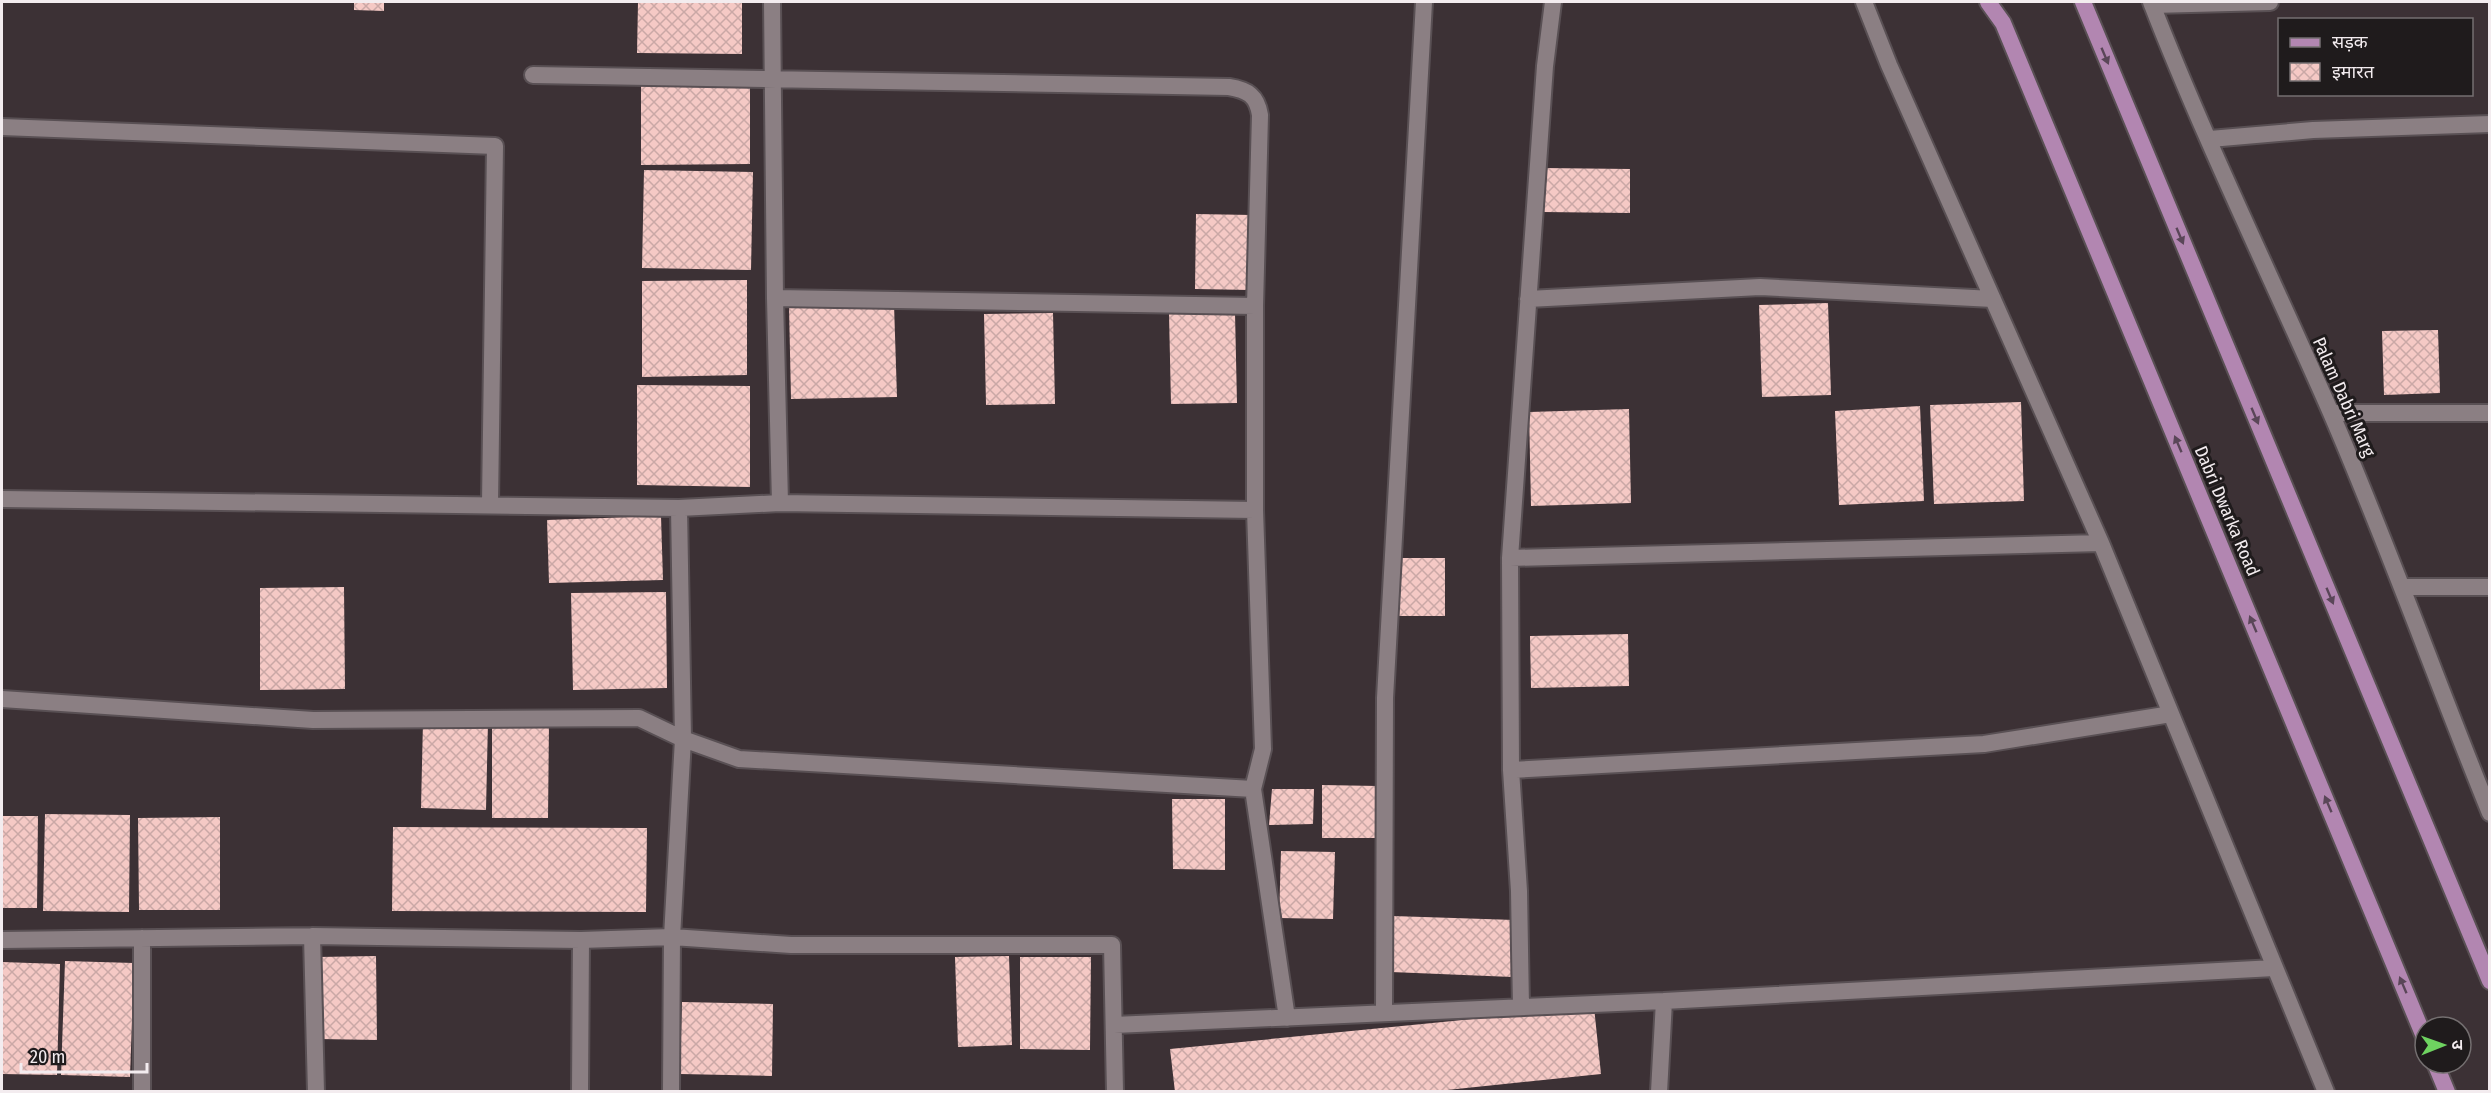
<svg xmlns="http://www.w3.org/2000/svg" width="2491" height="1093" font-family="'Fira Sans Condensed','Noto Sans Devanagari',sans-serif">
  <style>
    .building { fill: url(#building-cross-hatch) }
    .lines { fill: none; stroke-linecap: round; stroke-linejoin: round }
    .minor-casing { stroke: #595054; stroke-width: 20 }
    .primary-casing { stroke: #595054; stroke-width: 20 }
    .minor { stroke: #8b7f83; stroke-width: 16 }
    .primary { stroke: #b286b1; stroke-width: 16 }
    .oneway { fill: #5a4658 }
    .labels { text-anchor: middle; stroke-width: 6; stroke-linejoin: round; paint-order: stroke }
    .street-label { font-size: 18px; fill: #f3ecef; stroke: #1f1b1c }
  </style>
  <defs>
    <pattern id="building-cross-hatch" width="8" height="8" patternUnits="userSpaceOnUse" patternTransform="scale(1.5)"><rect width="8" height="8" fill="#f5c9c5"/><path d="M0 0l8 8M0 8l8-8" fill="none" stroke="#caa8a6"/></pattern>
  </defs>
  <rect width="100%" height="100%" fill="#3c3135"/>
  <path class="building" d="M354,2h30v9l-30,-1z
    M638,2h104v52l-105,-1z
    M641,86h109v78l-109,1z
    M1543,168l87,1v44l-87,-1z
    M644,170l109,2 -2,98 -109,-2z
    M1196,214l56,1 -2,75 -55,-1z
    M747,280v95l-105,2v-96z
    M1828,303l3,92 -69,2 -3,-92z
    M894,304l3,93 -106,2 -2,-92z
    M1053,313l2,91 -69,1 -2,-91z
    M1235,313l2,90 -66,1 -2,-90z
    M2438,330l2,63 -56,2 -2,-64z
    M637,385l113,1v101l-113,-2z
    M2021,402l3,99 -90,3 -4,-99z
    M1920,406l4,95 -85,4 -4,-94z
    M1629,409l2,94 -100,3 -2,-94z
    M661,516l2,64 -114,3 -2,-63z
    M1393,558h52v58h-51z
    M344,587l1,102 -85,1v-102z
    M666,592l1,96 -94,2 -2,-97z
    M1628,634l1,52 -98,2 -1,-52z
    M423,721l65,1 -2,88 -65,-2z
    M492,724h57l-1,94h-56z
    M1322,785l56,1v52h-56z
    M1272,789h42l-1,35 -44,1z
    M1172,799h53v71l-52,-1z
    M45,814l85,1 -1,97 -86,-1z
    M2,816h36l-1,92h-35z
    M220,817v93h-81l-1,-92z
    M393,827l254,1 -1,84 -254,-1z
    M1281,851l54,1 -2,67 -54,-1z
    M1393,916l122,4 -3,57 -121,-5z
    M376,956l1,84 -58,-1 -1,-82z
    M1009,956l3,89 -54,2 -3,-90z
    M1020,957h71l-1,93 -70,-1z
    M65,961l69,2 -4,114 -69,-2z
    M2,962l58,2 -3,111 -55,-1z
    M682,1002l91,2 -1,72 -92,-2z
    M1594,1007l7,67 -173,18h-253l-5,-43z"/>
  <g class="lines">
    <g class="minor-casing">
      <path id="minor" d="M772,2l3,296 5,205
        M1864,2l25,63 212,478 225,549
        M2151,2c54,139 120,274 180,411 57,132 105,267 159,400
        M2152,5l118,-3
        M533,75l696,12c19,3 28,9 31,28l-5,191v204l8,239 -10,40 34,229
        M2,127l493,19 -5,358
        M2210,139l103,-9 177,-6
        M775,298l480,8
        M1528,299l232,-12 233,12
        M2331,413h159
        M2,499l677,9 101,-5 475,7
        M1510,558l591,-15
        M2403,587h87
        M2,699l311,21 326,-2 44,21 56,20 514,30
        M1511,770l473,-26 187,-30
        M312,936l4,156
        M142,938v154
        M2,940l310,-4 269,4 91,-3 119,8h321l3,147
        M1521,1007l-2,-116 -8,-121 -1,-212 35,-492 8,-64
        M1384,1013l1,-315 39,-696
        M1114,1025l550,-24
        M580,1092l1,-152
        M671,1092l1,-155 11,-198 -4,-231
        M1659,1092l5,-91 610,-33"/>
    </g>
    <g class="primary-casing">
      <path id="primary" d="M1988,2l15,21 422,1016
        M2083,2l407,979
        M2435,1063l12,29"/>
    </g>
    <use href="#minor" class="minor"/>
    <use href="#primary" class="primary"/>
  </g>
  <defs><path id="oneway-solid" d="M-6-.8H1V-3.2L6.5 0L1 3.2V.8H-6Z" transform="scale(1.5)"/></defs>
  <g class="oneway">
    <use href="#oneway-solid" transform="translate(2105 56) rotate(67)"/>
    <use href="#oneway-solid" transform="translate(2180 236) rotate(67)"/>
    <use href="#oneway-solid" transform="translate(2255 416) rotate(67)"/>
    <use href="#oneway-solid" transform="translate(2178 444) rotate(-113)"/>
    <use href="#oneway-solid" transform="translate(2330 596) rotate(67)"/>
    <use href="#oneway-solid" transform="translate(2253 624) rotate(-113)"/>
    <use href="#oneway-solid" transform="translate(2328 804) rotate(-113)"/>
    <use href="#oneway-solid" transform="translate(2403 985) rotate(-113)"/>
  </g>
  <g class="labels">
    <g class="street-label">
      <text transform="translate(2344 397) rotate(66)" y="6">Palam Dabri Marg</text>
      <text transform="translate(2227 511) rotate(67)" y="6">Dabri Dwarka Road</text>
    </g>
  </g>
  <rect width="2491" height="1093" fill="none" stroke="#f3ecef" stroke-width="6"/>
  <rect x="2278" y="18" width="195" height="78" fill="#1f1b1c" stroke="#746f70" stroke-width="1.5"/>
  <rect x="2290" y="38" width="30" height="9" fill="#b286b1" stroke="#746f70" stroke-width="1.5"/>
  <text x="2332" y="48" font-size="18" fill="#f3ecef">सड़क</text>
  <rect x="2290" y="63" width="30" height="18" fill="url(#building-cross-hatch)" stroke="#746f70" stroke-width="1.5"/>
  <text x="2332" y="78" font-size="18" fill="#f3ecef">इमारत</text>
  <g transform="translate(2443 1045) rotate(89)"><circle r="28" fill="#1f1b1c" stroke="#746f70" stroke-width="1.5"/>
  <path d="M0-4.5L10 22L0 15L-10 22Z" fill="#6ed360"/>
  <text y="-9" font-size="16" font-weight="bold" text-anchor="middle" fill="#f3ecef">उ</text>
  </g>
  <path d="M21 1063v9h126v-9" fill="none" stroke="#f3ecef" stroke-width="3"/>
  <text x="30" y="1063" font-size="18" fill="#f3ecef" stroke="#1f1b1c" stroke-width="4.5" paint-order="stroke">20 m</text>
</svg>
